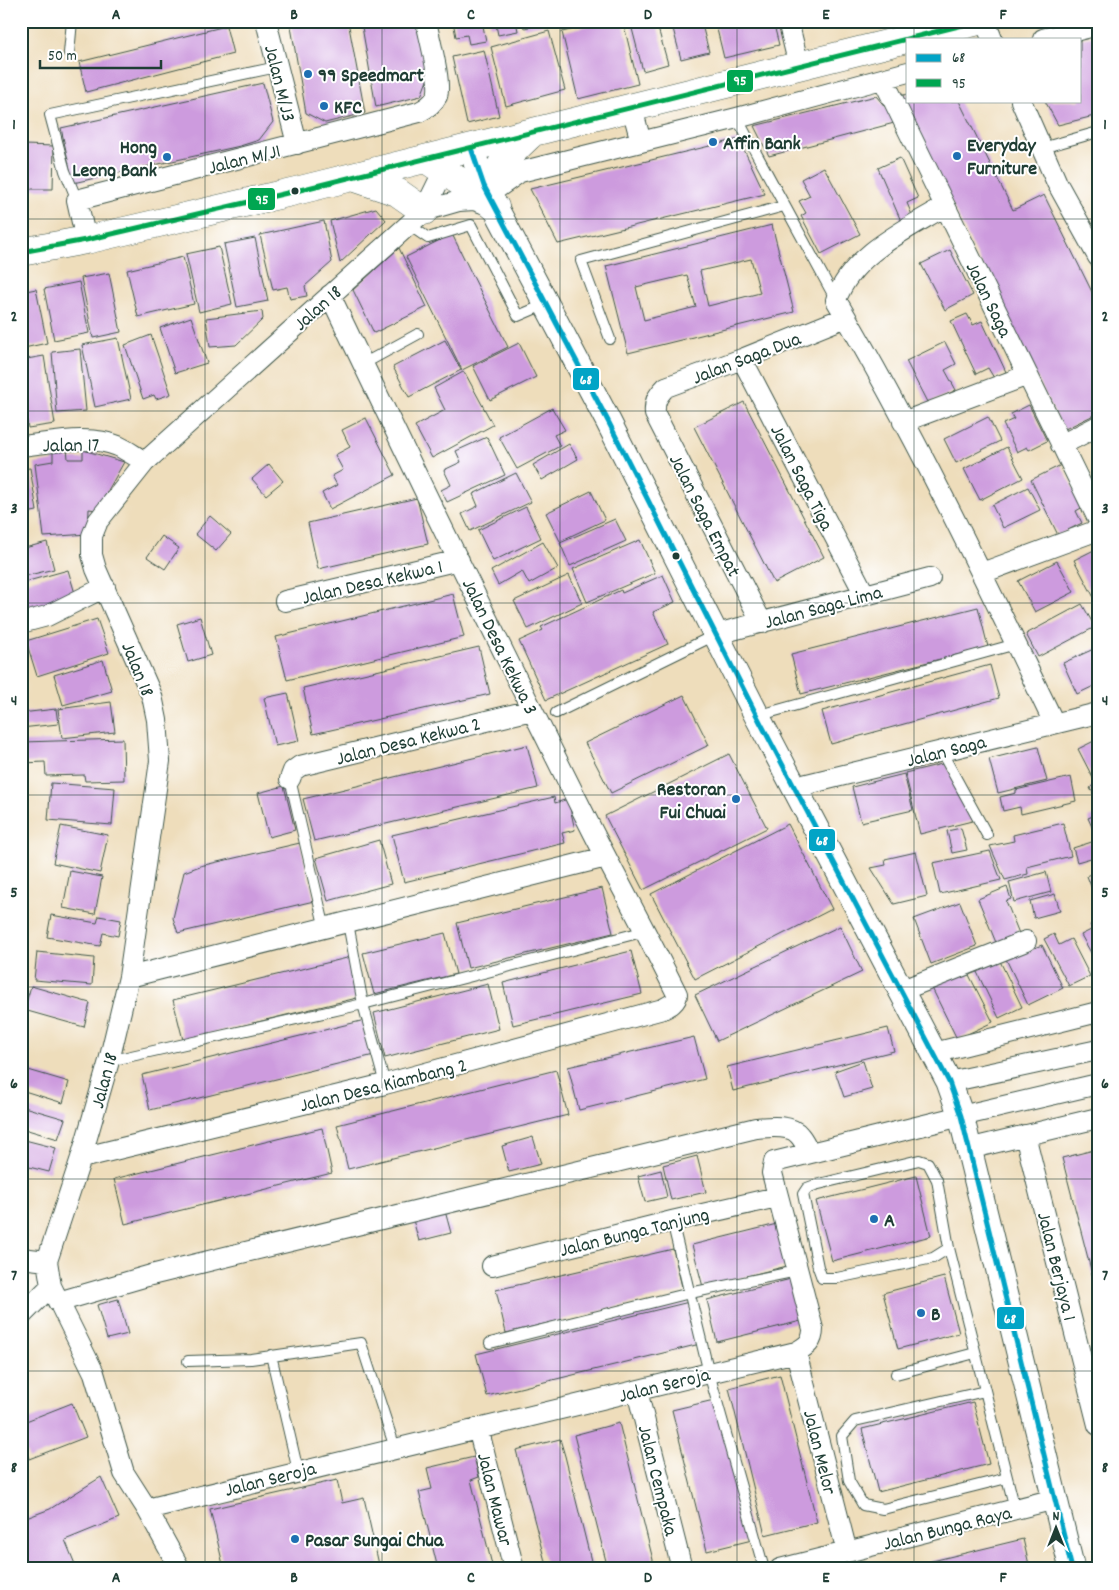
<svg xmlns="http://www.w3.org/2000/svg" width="1119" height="1590" font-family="Dekko,sans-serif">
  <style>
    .building { fill: #cd9bde; fill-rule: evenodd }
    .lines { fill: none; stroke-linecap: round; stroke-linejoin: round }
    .service-casing { stroke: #3e5548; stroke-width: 12 }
    .minor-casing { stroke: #3e5548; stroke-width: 22 }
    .tertiary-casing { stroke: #3e5548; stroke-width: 27 }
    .primary-casing { stroke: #3e5548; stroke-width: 29 }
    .service { stroke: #fff; stroke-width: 10 }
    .minor { stroke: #fff; stroke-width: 20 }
    .tertiary { stroke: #fff; stroke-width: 25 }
    .primary { stroke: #fff; stroke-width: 28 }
    .bus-1-casing { stroke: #fff; stroke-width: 9 }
    .bus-2-casing { stroke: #fff; stroke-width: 9 }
    .bus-1 { stroke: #02a4c6; stroke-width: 5 }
    .bus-2 { stroke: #00a651; stroke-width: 5 }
    .grid { fill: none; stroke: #1f3d34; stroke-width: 1; stroke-opacity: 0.55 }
    .poi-dot { fill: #1f6fb2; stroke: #fff; stroke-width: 2 }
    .bus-dot { fill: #1f3d34; stroke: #fff; stroke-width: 2 }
    .labels { text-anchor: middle; stroke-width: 4; stroke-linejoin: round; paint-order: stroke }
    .poi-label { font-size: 20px; font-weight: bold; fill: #1f3d34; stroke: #fff; text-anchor: start }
    .street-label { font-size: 20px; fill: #1f3d34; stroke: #fff }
    .line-badge { stroke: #fff; stroke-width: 2 }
    .badge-label { font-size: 14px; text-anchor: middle; font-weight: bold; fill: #fff }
    .neatline { fill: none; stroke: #1f3d34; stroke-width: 2 }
    .grid-label { font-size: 16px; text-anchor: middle; font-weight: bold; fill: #1f3d34 }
  </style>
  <rect width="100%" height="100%" fill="#fff"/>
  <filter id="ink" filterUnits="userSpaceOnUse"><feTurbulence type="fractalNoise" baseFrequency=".02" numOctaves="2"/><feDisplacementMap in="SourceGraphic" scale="10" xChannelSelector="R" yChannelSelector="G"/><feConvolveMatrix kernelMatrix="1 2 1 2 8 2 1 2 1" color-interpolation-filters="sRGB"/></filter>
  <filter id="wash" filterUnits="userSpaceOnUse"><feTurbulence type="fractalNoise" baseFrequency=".0096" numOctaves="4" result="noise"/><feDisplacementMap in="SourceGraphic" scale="20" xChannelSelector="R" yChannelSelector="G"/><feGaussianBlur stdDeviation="1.12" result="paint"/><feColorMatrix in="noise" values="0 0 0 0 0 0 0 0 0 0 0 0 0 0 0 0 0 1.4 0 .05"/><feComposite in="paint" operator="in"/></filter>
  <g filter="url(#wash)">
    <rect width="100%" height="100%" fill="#edb"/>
    <g id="blocks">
      <path class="building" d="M290,21h58l17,92 -40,10 -19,-10z
        M361,21h57l10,57 -7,18 -45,11z
        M453,21h29l4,20 -17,3 -2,-9 -11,2z
        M489,21h27l2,10 -20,4 -2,-10 -6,1z
        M522,21h34v1l-32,6z
        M607,21h16l15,63 -60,15 -16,-67z
        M630,21h26l12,43 -25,7z
        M671,21h30l8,31 -28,7z
        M715,21h58l6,24 -55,13z
        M226,26l7,28 -147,38 -7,-30z
        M549,31l16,59 -59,16 -15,-59z
        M1098,35v80l-40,10 -13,-24h35v-62z
        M484,50l15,66 -32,8 -15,-67z
        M263,83l10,39 -14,18 -19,6 -167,37 -12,-55z
        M908,94v7h51l54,109 31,-15 54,109v109l-35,17 -164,-334z
        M876,96l22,26 -129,34 -15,-30z
        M739,139l26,55 -207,50 -28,-55z
        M24,145l30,1 -1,43h-30z
        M900,158l18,40 -11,5 5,12 -11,6 -23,-53z
        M824,167l36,67 -39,20 -20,-38 5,-3 -7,-12 11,-5 -9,-17z
        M376,208l10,12 -46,43 -10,-42z
        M324,221l8,41 -27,24 2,10 -17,3 -3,-12 -14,3 -13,-55z
        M772,225l22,87 -166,41 -22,-87zM751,259l9,34 -52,13 -8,-35zM687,275l9,32 -52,13 -8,-33z
        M452,234l56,113 -46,23 -56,-113z
        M255,238l13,63 -31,6 -13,-63z
        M219,247l13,57 -33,8 -13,-58z
        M399,248l28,59 -53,26 -21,-43z
        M950,250l23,45 -28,15 -24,-46z
        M183,257l11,47 -56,13 -11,-47z
        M109,273l12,59 -28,6 -12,-60z
        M79,282l10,51 -35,7 -10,-51z
        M36,289l11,54 -23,5 -3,-14v-42z
        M262,311l1,8 -27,26 -26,2 -4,-29z
        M967,314l6,11 9,-4 24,51 -12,6 -6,-10 -12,6 -25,-53z
        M191,317l16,46 -32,10 -15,-45z
        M151,335l20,59 -15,5 -2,-4 -11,4 -18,-54z
        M118,338l13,61 -36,8 -13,-62z
        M445,340l16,30 -52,27 -16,-30z
        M945,342l11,22 -11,6 11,20 -28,14 -22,-43z
        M519,343l17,34 -46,23 -17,-34z
        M80,349l6,62 -29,2 -5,-61z
        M44,356l11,68 -27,4 -7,-40v-28z
        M463,372l2,1 28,52 -61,33 -17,-32 30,-16 -11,-22z
        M744,402l80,155 -50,26 -80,-156z
        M1029,405l18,36 -18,9 -2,-3 -10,5 -14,-28 11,-5 -3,-5z
        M552,408l13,22 -11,5 6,11 -43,23 -18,-32z
        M988,417l12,24 -44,22 -12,-24z
        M366,418l29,57 -65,34 -8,-16 15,-8 -5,-9 11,-6 -8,-15 15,-8 -8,-17z
        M487,437l18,38 -58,27 -6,-12 10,-5 -7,-15 17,-8 -5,-11z
        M569,444l9,15 -36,21 -9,-15z
        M67,447l1,12h15v-9l41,12 -27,48 -8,-1 -1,25 -44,3 -9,-73 18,-3v-13z
        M1007,447l16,31 -43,22 -16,-31z
        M269,464l14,17 -17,14 -14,-16z
        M1061,465l22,42 -7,4 6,12 -24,12 -27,-55z
        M30,468l7,43 -16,3v-45z
        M516,473l15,29 -61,29 -8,-17 16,-8 -5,-12z
        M1028,487l12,23 -37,18 -11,-23z
        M591,491l14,29 -45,21 -14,-28z
        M417,498l11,46 -110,25 -10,-46z
        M526,507l15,31 -48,23 -15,-31z
        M210,516l21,18 -15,17 -21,-17z
        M615,519l11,22 -56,25 -10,-23z
        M162,536l17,12 -14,21 -18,-12z
        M640,540l15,33 -68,29 -14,-33z
        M47,542l7,27 -33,8v-28z
        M543,542l15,26 -29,16 -7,-13 -24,14 -7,-14z
        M1098,548v57l-24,-45z
        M1057,561l17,31 -39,20 -17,-31z
        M68,570l9,30 -52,15 -4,-12v-20z
        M569,575l13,28 -54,26 -14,-28z
        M663,575l12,27 -22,10 15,32 -122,56 -27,-59 24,-11 -2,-3 80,-37 1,3z
        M453,594l11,43 -177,43 -11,-43z
        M1082,604l13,23 -57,30 -12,-23z
        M978,607l10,40 -187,47 -10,-40z
        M200,617l11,38 -23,7 -11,-38z
        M97,619l12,34 -72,23 -11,-35z
        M479,647l11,47 -177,40 -10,-46z
        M1098,647v37l-21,10 -14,-31z
        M103,660l9,31 -49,14 -9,-30z
        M990,665l9,33 -168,46 -9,-33z
        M288,693l11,48 -24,5 -11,-48z
        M684,695l25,50 -98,48 -26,-50z
        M111,702l4,30 -53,6 -4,-29z
        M56,709l2,15 -37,4v-15z
        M123,739l1,41 -39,1 -1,-6 -38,1 -1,-14 -23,1v-21z
        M1098,739v64l-8,-15 6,-4 -18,-35z
        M527,745l11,43 -224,53 -11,-42z
        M1038,747l9,34 -49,12 -9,-34z
        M729,754l38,74 -124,62 -38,-74z
        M946,763l30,57 -56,14 -15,-61z
        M904,774l9,36 -52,12 -9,-35z
        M1071,777l5,24 -55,13 -1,-7 -17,4 -3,-14 16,-4v-3z
        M51,783l64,5 -3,37 -64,-5z
        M284,786l11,44 -26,7 -11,-44z
        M554,797l1,6 13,-4 7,31 -13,3 3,10 -161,39 -12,-47z
        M1098,814v26l-10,-22z
        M1063,823l8,33 -44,11 1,7 -23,6 -15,-34 24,-5 -1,-6z
        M788,824l44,85 -137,70 -44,-85z
        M61,826l47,9 -8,38 -47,-10z
        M961,828l6,22 -15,3 -5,-22z
        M379,840l12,44 -63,17 -12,-43z
        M1098,840v16l-21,6 -4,-14z
        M300,843l14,58 -136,32 -5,-15 11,-46 16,-6z
        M990,851l11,29 -61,14 -7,-31z
        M916,852l11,44 -33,8 -23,-36 15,-3 -1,-6z
        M70,871l32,6 -7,37 -32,-6z
        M1098,871v16l-6,2 -5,-13z
        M1046,872l5,20 -37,10 -5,-20z
        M1007,887l4,12 -5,2 14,35 -23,9 -19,-46z
        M602,888l11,45 -145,35 -11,-45z
        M1055,894l5,17 -26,7 -4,-17z
        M960,902l17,44 -46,18 -17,-45z
        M51,915l46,8 2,-7 22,4 -3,16 -15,-3 -3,13 -53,-9z
        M1098,921v44l-17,-30 12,-6 -3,-4z
        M840,926l22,46 -145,69 -22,-46z
        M445,933l11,41 -82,20 -11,-41z
        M1054,934l5,11 12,-6 19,37 -21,10 -25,-47z
        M1042,945l21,43 -35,17 -22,-46z
        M631,951l11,43 -129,31 -10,-42z
        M37,952l57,6 -2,27 -58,-5z
        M351,957l10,40 -178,43 -10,-40z
        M999,959l23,48 -23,11 -23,-48z
        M966,969l27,53 -36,17 -26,-53z
        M488,984l11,45 -114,29 -11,-45z
        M31,986l59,17 -6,24 -60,-17z
        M365,1020l9,35 -224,55 -8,-35z
        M888,1028l6,23 -161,40 -6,-24z
        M694,1037l11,42 -126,31 -11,-43z
        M863,1061l9,28 -28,8 -9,-26z
        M25,1069l44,13 -6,21 -42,-13v-8z
        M556,1070l12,45 -220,54 -11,-44z
        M24,1107l41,12 -7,20 -37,-11v-10z
        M322,1128l10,45 -207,51 -11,-45z
        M533,1137l8,27 -32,8 -7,-26z
        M21,1139l35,9 -7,24 -28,-7z
        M1098,1149v144h-1l-35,-135z
        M697,1156l9,36 -35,8 -8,-35z
        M661,1170l6,27 -22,5 -7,-26z
        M916,1176l15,60 -99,25 -16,-60z
        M445,1211l6,22 -32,8 -6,-21z
        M781,1223l10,42 -88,22 -11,-42z
        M673,1249l10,42 -177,42 -10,-43z
        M944,1277l15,56 -61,16 -15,-56z
        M795,1278l10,42 -88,22 -10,-42z
        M118,1299l10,35 -21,5 -10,-34z
        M689,1302l11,42 -213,52 -11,-42z
        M780,1375l37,147 -52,13 -36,-147z
        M718,1399l34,141 -45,11 -35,-141z
        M973,1402l16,62 -111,28 -16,-63z
        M72,1403l14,34 -57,22 -8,-20v-16z
        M619,1423l35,141 -18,5h-28l-34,-134z
        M560,1439l5,17 28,113h-46l-31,-119z
        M474,1457l5,20 -8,3 22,89h-55l-19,-77 13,-3 -5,-21z
        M101,1477l18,41 -54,22 12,29h-56v-49l29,-11z
        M337,1480l5,23 22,-5 16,71h-156l-14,-60z
        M1023,1539l7,30h-126l16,-5z"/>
    </g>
  </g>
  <g filter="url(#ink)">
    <use href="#blocks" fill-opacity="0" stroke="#3e5548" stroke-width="1"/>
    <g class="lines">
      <g class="service-casing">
        <path id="service" d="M69,53l3,-32
          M737,118l99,182
          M1042,148l56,-16
          M77,200l-12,-29 -15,-56 227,-48
          M409,225l19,13 43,-13 47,91 28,-12
          M610,339l-29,-78 203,-55
          M363,364l55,-30
          M556,713l161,-79
          M757,716l259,-72
          M941,751l46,84
          M290,779l35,150
          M348,923l15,81 22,80
          M109,1061l254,-57 283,-73
          M672,1221l37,152 55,196
          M949,1248l-16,10 -96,20h-15l-4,-11 -15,-73 4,-6 8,-3 104,-25 9,3 9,17 12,68 66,261
          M490,1343l200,-50 107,-22
          M271,1355l27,116
          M188,1361l63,-2 110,-16 34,105
          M896,1374l79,-21
          M985,1391l-130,30 -13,15 7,45 14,24 20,4 124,-31"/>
      </g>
      <g class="minor-casing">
        <path id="minor" d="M266,21l31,123
          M788,21l11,45
          M985,21l7,18
          M1043,39l55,-14
          M883,79l215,440
          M1021,101l36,82 41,74
          M632,108l9,34
          M489,194l31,-22 217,-54 171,-46
          M945,206c-39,24 -93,48 -109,94 81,137 149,280 218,423
          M424,211l35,-10 15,-1 15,5
          M86,240l-9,-40 342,-88c8,-4 14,-8 18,-16 5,-13 -8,-59 -11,-75
          M742,359l123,236
          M903,422l125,-47
          M1061,445l37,-19
          M21,446c31,-3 68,-12 97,0 9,4 18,11 27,16
          M982,573l116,-43
          M285,601l174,-41
          M21,623l26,-7 58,-29
          M762,623l-107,-209c-1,-12 2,-18 11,-27l76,-28 104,-42
          M717,634l213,-56
          M290,779l3,-8 7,-5 232,-56
          M795,787l303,-74
          M129,977l477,-120
          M900,991l126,-50
          M934,1053l164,-41
          M949,1082l149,-32
          M1025,1135l73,290
          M968,1149l130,-31
          M81,1158l304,-74 278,-75c6,-3 14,-7 14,-15 -29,-59 -61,-116 -90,-174 -87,-174 -173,-349 -257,-525
          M21,1258l26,3
          M492,1266l180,-45 105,-24
          M58,1302l93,-27 605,-147c12,-1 35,-4 43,7 5,5 7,12 11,18
          M21,1316l30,-30
          M796,1352l51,200
          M637,1391l45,178
          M478,1428l36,141
          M147,1509l649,-157c11,-6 17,-10 17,-23l-41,-156 2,-11 187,-46 137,-32
          M180,1569l-33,-60 -23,-36 -30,-100 -43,-87 -4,-25 34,-103 28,-97 20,-84 31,-216 -3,-41 -5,-24 -56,-127 -4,-14v-19l6,-15 47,-59 279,-251 26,-53
          M780,1569l275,-70"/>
      </g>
      <g class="tertiary-casing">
        <path id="tertiary" d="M471,148l13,38 124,235 149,295 192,366 12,34 111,453"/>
      </g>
      <g class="primary-casing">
        <path id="primary" d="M426,159l57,38 12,10
          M353,177l44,15 27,19
          M489,194c5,-27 24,-43 43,-61
          M21,252l65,-12 214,-50 679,-169"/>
      </g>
      <use href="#service" class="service"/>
      <use href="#minor" class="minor"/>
      <use href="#tertiary" class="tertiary"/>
      <use href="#primary" class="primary"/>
      <g class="bus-1-casing">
        <path id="bus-1" d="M471,148l13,38 124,235 149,295 192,366 12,34 111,453"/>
      </g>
      <g class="bus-2-casing">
        <path id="bus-2" d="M21,252l65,-12 214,-50 679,-169"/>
      </g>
      <use href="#bus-1" class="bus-1"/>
      <use href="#bus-2" class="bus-2"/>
    </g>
  </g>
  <path class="grid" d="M205,21v1548M382,21v1548M560,21v1548M737,21v1548M914,21v18M914,101v1468M21,219h1077M21,411h1077M21,603h1077M21,795h1077M21,987h1077M21,1179h1077M21,1371h1077"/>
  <g class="poi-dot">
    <circle cx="308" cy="74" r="5"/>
    <circle cx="324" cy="106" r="5"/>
    <circle cx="713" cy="142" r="5"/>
    <circle cx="957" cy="156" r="5"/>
    <circle cx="167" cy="157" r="5"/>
    <circle cx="736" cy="799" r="5"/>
    <circle cx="874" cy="1219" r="5"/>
    <circle cx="921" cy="1313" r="5"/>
    <circle cx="295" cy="1539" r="5"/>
  </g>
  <g class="bus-dot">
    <circle cx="295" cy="191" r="4.5"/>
    <circle cx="676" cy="556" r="4.5"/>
  </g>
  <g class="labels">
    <g class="poi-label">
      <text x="318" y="81">99 Speedmart</text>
      <text x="334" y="113">KFC</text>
      <text x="723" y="149">Affin Bank</text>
      <text x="967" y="151">Everyday<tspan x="967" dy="23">Furniture</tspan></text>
      <text x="157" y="153" text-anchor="end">Hong<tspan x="157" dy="23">Leong Bank</tspan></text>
      <text x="726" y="795" text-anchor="end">Restoran<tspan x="726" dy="23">Fui Chuai</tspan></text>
      <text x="884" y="1226">A</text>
      <text x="931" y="1320">B</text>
      <text x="305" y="1546">Pasar Sungai Chua</text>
    </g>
    <g class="street-label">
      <text transform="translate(281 83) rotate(76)" y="7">Jalan M/J3</text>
      <text transform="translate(244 158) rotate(-14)" y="7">Jalan M/J1</text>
      <text transform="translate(990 299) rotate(64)" y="7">Jalan Saga</text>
      <text transform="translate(317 307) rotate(-42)" y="7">Jalan 18</text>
      <text transform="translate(746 357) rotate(-21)" y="7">Jalan Saga Dua</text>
      <text transform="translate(71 444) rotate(-1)" y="7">Jalan 17</text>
      <text transform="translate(803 477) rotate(63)" y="7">Jalan Saga Tiga</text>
      <text transform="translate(706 515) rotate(63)" y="7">Jalan Saga Empat</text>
      <text transform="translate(372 581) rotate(-13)" y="7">Jalan Desa Kekwa 1</text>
      <text transform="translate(823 606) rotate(-15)" y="7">Jalan Saga Lima</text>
      <text transform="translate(501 646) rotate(64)" y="7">Jalan Desa Kekwa 3</text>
      <text transform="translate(139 669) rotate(68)" y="7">Jalan 18</text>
      <text transform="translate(408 740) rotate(-14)" y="7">Jalan Desa Kekwa 2</text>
      <text transform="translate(946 750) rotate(-14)" y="7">Jalan Saga</text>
      <text transform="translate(103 1080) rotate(-75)" y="7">Jalan 18</text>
      <text transform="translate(383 1084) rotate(-14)" y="7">Jalan Desa Kiambang 2</text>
      <text transform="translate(634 1231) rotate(-14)" y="7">Jalan Bunga Tanjung</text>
      <text transform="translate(1058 1266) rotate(76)" y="7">Jalan Berjaya 1</text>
      <text transform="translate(664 1384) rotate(-14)" y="7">Jalan Seroja</text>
      <text transform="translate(821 1452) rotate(76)" y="7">Jalan Melor</text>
      <text transform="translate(270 1478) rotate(-14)" y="7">Jalan Seroja</text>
      <text transform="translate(659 1480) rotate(76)" y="7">Jalan Cempaka</text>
      <text transform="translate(496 1499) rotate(76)" y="7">Jalan Mawar</text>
      <text transform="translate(947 1527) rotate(-14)" y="7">Jalan Bunga Raya</text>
    </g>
  </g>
  <g class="line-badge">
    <rect x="726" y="69" width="28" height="24" rx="5" fill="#00a651"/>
    <rect x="247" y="187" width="29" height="24" rx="5" fill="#00a651"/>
    <rect x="572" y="367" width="28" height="24" rx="5" fill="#02a4c6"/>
    <rect x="808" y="828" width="28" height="24" rx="5" fill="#02a4c6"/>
    <rect x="996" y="1306" width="29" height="24" rx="5" fill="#02a4c6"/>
  </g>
  <g class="badge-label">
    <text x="740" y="85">95</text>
    <text x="262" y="204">95</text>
    <text x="586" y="384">68</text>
    <text x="822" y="845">68</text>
    <text x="1010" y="1323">68</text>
  </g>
  <rect width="1119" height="1590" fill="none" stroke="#fff" stroke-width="55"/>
  <rect x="906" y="38" width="175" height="65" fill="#ffffff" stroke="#a5b1ae"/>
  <rect x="916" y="54" width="25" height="8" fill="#02a4c6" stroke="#a5b1ae"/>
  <text x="952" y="62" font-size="15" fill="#1f3d34">68</text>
  <rect x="916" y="79" width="25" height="8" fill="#00a651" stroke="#a5b1ae"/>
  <text x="952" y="88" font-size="15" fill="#1f3d34">95</text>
  <g transform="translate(1056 1528)" stroke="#ffffff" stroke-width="4" paint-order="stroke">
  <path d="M0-4L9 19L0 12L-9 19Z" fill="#1f3d34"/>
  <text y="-8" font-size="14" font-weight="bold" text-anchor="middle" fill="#1f3d34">N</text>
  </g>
  <path d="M40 60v8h121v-8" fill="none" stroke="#1f3d34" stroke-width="2.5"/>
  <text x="48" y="60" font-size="15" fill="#1f3d34" stroke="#ffffff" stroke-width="4" paint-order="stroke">50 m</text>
  <rect x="28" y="28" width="1064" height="1534" class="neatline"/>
  <g class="grid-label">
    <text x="116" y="19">A</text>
    <text x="294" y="19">B</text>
    <text x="471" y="19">C</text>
    <text x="648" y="19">D</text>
    <text x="826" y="19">E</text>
    <text x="1003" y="19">F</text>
    <text x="14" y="129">1</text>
    <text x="1105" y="129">1</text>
    <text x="14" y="321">2</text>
    <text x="1105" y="321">2</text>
    <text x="14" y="513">3</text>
    <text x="1105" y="513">3</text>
    <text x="14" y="705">4</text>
    <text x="1105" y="705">4</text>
    <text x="14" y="897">5</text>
    <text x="1105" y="897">5</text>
    <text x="14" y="1088">6</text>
    <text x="1105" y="1088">6</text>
    <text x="14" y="1280">7</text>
    <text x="1105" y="1280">7</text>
    <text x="14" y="1472">8</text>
    <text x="1105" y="1472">8</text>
    <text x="116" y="1582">A</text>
    <text x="294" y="1582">B</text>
    <text x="471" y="1582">C</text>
    <text x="648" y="1582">D</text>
    <text x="826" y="1582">E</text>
    <text x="1003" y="1582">F</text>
  </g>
</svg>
